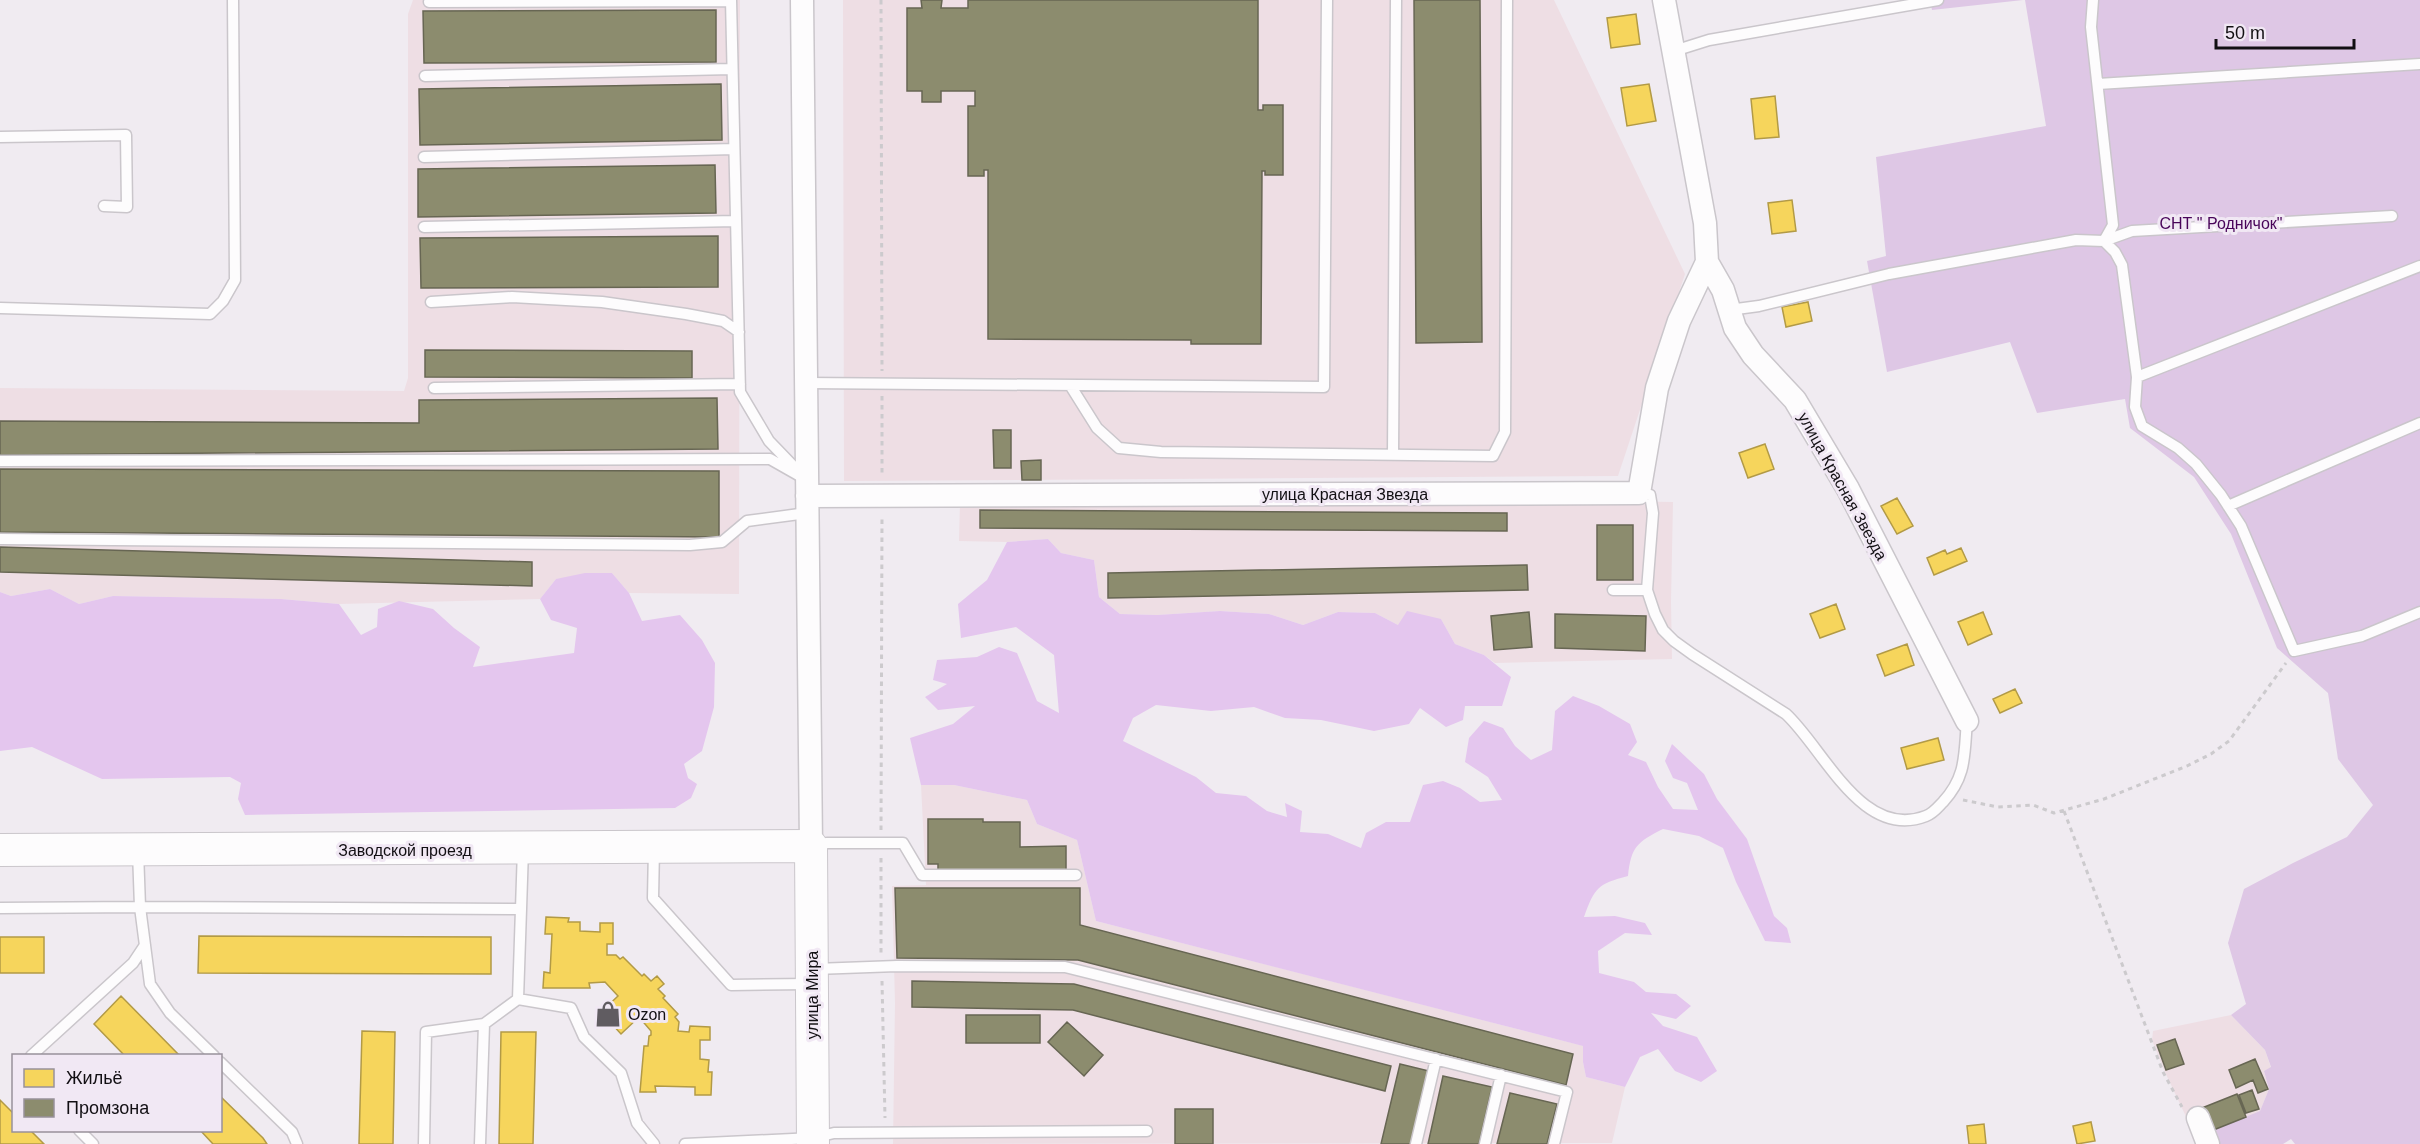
<svg xmlns="http://www.w3.org/2000/svg" width="2420" height="1144" font-family="Helvetica,sans-serif">
  <style>
    .industrial { fill: #eedee4 }
    .green { fill: #dec7e5 }
    .forest { fill: #e4c6ee }
    .homes { fill: #f6d55c; stroke: #b29a46; stroke-width: 1.5 }
    .industry { fill: #8c8c6e; stroke: #676653; stroke-width: 1.5 }
    .lines { fill: none; stroke-linecap: round; stroke-linejoin: round }
    .service-casing { stroke: #cac6cb; stroke-width: 13 }
    .minor-casing { stroke: #cac6cb; stroke-width: 25 }
    .secondary-casing { stroke: #cac6cb; stroke-width: 34 }
    .path { stroke: #cccacd; stroke-width: 3; stroke-dasharray: 4.5 4.5; stroke-linecap: butt }
    .service { stroke: #fdfcfd; stroke-width: 10 }
    .minor { stroke: #fdfcfd; stroke-width: 22 }
    .secondary { stroke: #fdfcfd; stroke-width: 32 }
    .labels { text-anchor: middle; stroke-width: 6; stroke-linejoin: round; paint-order: stroke }
    .park-label { font-size: 16px; fill: #480459; stroke: #f1e8f4 }
    .street-label { font-size: 16px; fill: #120f13; stroke: #f1e8f4 }
    .poi-label { font-size: 16px; fill: #120f13; stroke: #f1e8f4; text-anchor: start }
  </style>
  <rect width="100%" height="100%" fill="#f0ebf1"/>
  <path class="industrial" d="M413,0h327l-1,594 -110,-1 -17,-20 -56,6 -16,20 -201,5 -58,-5 -168,-3 -34,8 -29,-15 -39,7 -11,-4v-204l404,3 4,-13v-364z
    M843,0h711l131,274 -67,202 -774,5z
    M1546,500l127,2 -2,100 1,57 -177,4 -11,-8 -29,-11 -14,-25 -43,6 -23,-12 -37,-1 -35,13 -34,-11 -49,-3 -63,4 -37,-1 -21,-17 -5,-37 -33,-7 -13,-14 -41,3 -48,-1 1,-38z
    M921,785h33l73,15 10,24 40,16 19,81 488,125 -1,16 3,15 39,10 -13,56 -719,1 2,-141 -3,-117 34,-1z
    M2231,1015l34,35 6,18 -7,3 5,18 -9,22 -63,29 -33,-70 -12,-30 1,-9z"/>
  <path class="green" d="M1930,0h93l-91,10z
    M2025,0h395v1144h-125l-4,-5 -8,5h-66l-6,-13 49,-20 9,-22 -5,-18 7,-4 -6,-17 -34,-35 15,-11 -18,-61 16,-54 49,-26 54,-26 26,-32 -35,-46 -10,-66 -51,-45 -46,-114 -37,-57 -64,-49 -5,-29 -88,14 -27,-71 -123,30 -20,-111 19,-5 -10,-99 170,-31z"/>
  <path class="forest" d="M1048,539l13,14 33,7 5,37 21,17 37,1 63,-4 49,3 34,11 35,-13 37,1 23,12 9,-14 34,8 14,25 29,11 27,22 -9,29h-37l-2,14 -17,7 -26,-19 -11,16 -35,7 -53,-11 -36,-2 -31,-11 -43,4 -55,-6 -23,13 -10,23 73,36 20,16 30,3 21,15 20,6 -2,-14 17,8 -2,21 28,2 33,14 5,-15 20,-11h24l13,-37 20,-4 17,7 20,14 22,-2 -14,-23 -23,-15 4,-24 15,-17 19,7 12,18 16,14 21,-10 3,-39 18,-15 26,10 31,18 7,18 -9,13 18,7 12,25 15,22 25,1 -11,-27 -14,-5 -8,-17 7,-17 32,30 13,25 30,40 27,77 13,12 4,15 -26,-2 -29,-59 -13,-34 -24,-12 -36,-7c-26,13 -32,18 -35,47 -30,8 -33,11 -44,41l31,-1 30,7 7,12 -27,-2 -27,18 1,22 35,9 12,10 30,2 15,12 -15,13 -25,-6 12,13 34,11 20,34 -16,11 -26,-11 -17,-22 -18,8 -15,30 -39,-10 -3,-15v-16l-487,-125 -19,-81 -40,-16 -10,-24 -73,-15h-33l-11,-47 43,-14 22,-18 -37,4 -13,-13 22,-13 -14,-4 4,-20 40,-3 22,-10 18,6 20,48 22,12 -5,-58 -38,-28 -55,11 -3,-34 29,-24 20,-38z
    M585,573h27l17,20 13,28 38,-6 22,25 13,23 -1,44 -12,44 -18,13 4,14 9,6 -6,14 -16,10 -430,7 -7,-16 3,-16 -11,-6 -128,2 -70,-32 -32,4v-159l11,4 39,-7 29,15 34,-8 168,3 58,5 22,31 16,-8 1,-18 21,-8 34,8 21,19 26,19 -7,20 101,-14 3,-25 -26,-8 -11,-21 16,-20z"/>
  <path class="homes" d="M1636,14l4,30 -29,4 -4,-30z
    M1649,84l7,37 -29,5 -6,-38z
    M1775,96l4,41 -24,2 -4,-40z
    M1792,200l4,31 -24,3 -4,-31z
    M1808,302l4,19 -26,6 -4,-20z
    M1765,444l9,25 -26,9 -9,-25z
    M1897,498l16,28 -16,8 -16,-28z
    M1961,548l6,13 -33,14 -7,-17 18,-8 2,4z
    M1836,604l9,25 -25,9 -10,-24z
    M1983,612l9,22 -24,11 -10,-23z
    M1907,644l7,21 -29,11 -8,-21z
    M2015,689l7,14 -22,10 -7,-14z
    M1938,738l6,22 -37,9 -6,-21z
    M546,917l23,1 -1,4h12v9l20,1v-9h13v21h-6v11h9l4,4 3,-2 19,19 2,-2 7,7 6,-5 7,8 -6,5 7,7 -2,2 15,16 -3,3 4,5 -1,9 11,1 1,-6 20,1v13h-10v19l9,1 -1,12h4l-1,23h-16v-8l-40,-1 1,6h-16l4,-46h4l1,-10 2,-1v-4l-12,-14 -18,17 -20,-22 17,-16 -13,-14 -16,1 1,5h-47l1,-16 6,1 2,-39h-7z
    M199,936l292,1v37l-293,-1z
    M0,937h44v36h-44z
    M121,996l59,60h-55l-31,-32z
    M362,1031l33,1 -2,112h-34z
    M501,1032h35l-3,112h-34z
    M220,1096l43,42 4,6h-54l-13,-14h20z
    M0,1100l14,14v16h16l14,14h-44z
    M2091,1122l4,19 -18,3 -4,-18z
    M1984,1124l2,20h-17l-2,-18z"/>
  <path class="industry" d="M921,0h21l-1,8h27v-8h290v110h5v-5h20v70h-18v-4h-3l-1,173h-70v-4l-203,-1v-169h-4v6h-16v-70h7v-15h-34v11h-19v-11h-15v-83h15z
    M1414,0h66l2,342 -66,1z
    M716,10v52l-292,1 -1,-52z
    M721,84l1,56 -302,5 -1,-56z
    M715,165l1,48 -298,4v-48z
    M718,236v51l-297,1 -1,-50z
    M425,350l267,1v27l-267,-1z
    M717,398l1,51 -718,6v-34l419,2v-23z
    M993,430h18v38h-17z
    M1041,460v20h-19l-1,-19z
    M0,469l719,2v66l-719,-5z
    M980,510l527,3v18l-527,-3z
    M1597,525h36v55h-36z
    M0,547l532,15v24l-532,-14z
    M1527,565l1,25 -420,8v-25z
    M1529,612l3,35 -38,3 -3,-34z
    M1555,614l91,2 -1,35 -90,-3z
    M928,819h55v3h37v25l46,-1v25l-128,1v-8h-10z
    M895,888h185v37l493,129 -7,31 -488,-125 -181,-2z
    M912,981l162,3 317,82 -6,25 -312,-81 -161,-3z
    M966,1015h74v28h-74z
    M1067,1022l36,33 -19,21 -36,-34z
    M2175,1039l9,25 -18,6 -9,-25z
    M2255,1059l13,30 -10,4 -5,-13 -17,8 -7,-18z
    M1400,1064l29,7 -18,73h-30z
    M1443,1076l49,11 -13,57h-51z
    M2252,1090l7,19 -13,4 -7,-18z
    M1510,1093l47,11 -10,40h-50z
    M2237,1094l9,23 -35,14 -9,-23z
    M1175,1109h38v35h-38z"/>
  <g class="lines">
    <g class="service-casing">
      <path id="service" d="M731,0l9,392 29,49 27,28
        M2093,0l-2,27 22,198 -9,16
        M429,2l302,-1
        M1674,51l35,-11 229,-40
        M425,76l307,-7
        M2098,84l322,-20
        M0,137l126,-2 1,72 -23,-1
        M424,157l310,-8
        M424,227l312,-6
        M2104,241l28,-10 260,-15
        M431,302l81,-5 90,5 84,12 37,7 16,11
        M0,308l210,6 13,-13 12,-21 -2,-280
        M1729,310l30,-4 130,-32 187,-34 28,1 11,11 7,13 15,112 -2,30 7,19 36,22 18,16 25,31 20,31 53,125 68,-15 58,-24
        M2137,377l283,-111
        M806,383l518,4 3,-387
        M1070,385l27,43 22,20 42,4 332,4 12,-24 2,-432
        M434,388l306,-4
        M1393,455l3,-455
        M0,461l770,-2 37,21
        M2228,506l192,-83
        M0,539l690,6 32,-3 25,-21 60,-8
        M1613,590h34l6,-77 -3,-18 -11,-2
        M1647,590l8,24 8,16 11,11 18,13 94,60c38,35 76,127 140,102 8,-3 12,-9 17,-14 24,-26 21,-48 24,-81
        M813,846l14,-3h76l19,32h154
        M654,848l-1,50 78,87 78,-1
        M0,908l140,-1 -2,-56
        M815,969l82,-3 168,1 502,125 -13,52
        M518,999l53,9 13,29 37,36 16,50 17,21
        M31,1056l102,-93 12,-18
        M214,1056l-44,-43 -20,-29 -10,-77 381,2
        M220,1062l72,70 5,12
        M79,1130l14,14
        M424,1144l2,-112 58,-8 34,-25 5,-150
        M480,1144l4,-120
        M685,1144l128,-6 21,-5 313,-2
        M1416,1144l20,-85
        M1485,1144l16,-69"/>
    </g>
    <g class="minor-casing">
      <path id="minor" d="M802,0l9,846
        M1707,262l16,28 12,38 18,27 42,45 53,89 119,232
        M807,496l832,-3 18,-105 22,-67 28,-59 -2,-39 -41,-223
        M2198,1118l10,26"/>
    </g>
    <g class="secondary-casing">
      <path id="secondary" d="M0,850l811,-4 2,298"/>
    </g>
    <path class="path" d="M881,0l1,371
      M882,396v80
      M1963,800l35,7 35,-2 21,8 50,-14 83,-33 24,-12 18,-13 57,-78
      M2064,811l99,261 19,35
      M881,830l1,-314
      M881,858v95
      M882,981l3,137"/>
    <use href="#service" class="service"/>
    <use href="#minor" class="minor"/>
    <use href="#secondary" class="secondary"/>
  </g>
  <defs>
    <g id="shop-bare" transform="scale(2.07)"><path d="M-5-2.5h2.3a2.7 3.5 0 0 1 5.4 0H5L5.5 6h-11ZM-1.5-2.5h3a1.5 2.3 0 0 0-3 0Z" fill="#605c61" stroke="#f1e8f4" stroke-width="2.5" paint-order="stroke"/></g>
  </defs>
  <g fill-rule="evenodd">
    <use href="#shop-bare" x="608" y="1014"/>
  </g>
  <g class="labels">
    <g class="park-label">
      <text x="2221" y="229">СНТ " Родничок"</text>
    </g>
    <g class="street-label">
      <text transform="translate(1843 486) rotate(61)" y="6">улица Красная Звезда</text>
      <text x="1345" y="500">улица Красная Звезда</text>
      <text x="405" y="856">Заводской проезд</text>
      <text transform="translate(812 995) rotate(-90)" y="6">улица Мира</text>
    </g>
    <g class="poi-label">
      <text x="628" y="1020">Ozon</text>
    </g>
  </g>
  <rect x="12" y="1054" width="210" height="78" fill="#f1e8f4" stroke="#98919a" stroke-width="1.5"/>
  <rect x="24" y="1069" width="30" height="18" fill="#f6d55c" stroke="#98919a" stroke-width="1.5"/>
  <text x="66" y="1084" font-size="18" fill="#120f13">Жильё</text>
  <rect x="24" y="1099" width="30" height="18" fill="#8c8c6e" stroke="#98919a" stroke-width="1.5"/>
  <text x="66" y="1114" font-size="18" fill="#120f13">Промзона</text>
  <path d="M2216 39v9h138v-9" fill="none" stroke="#120f13" stroke-width="3"/>
  <text x="2225" y="39" font-size="18" fill="#120f13" stroke="#f1e8f4" stroke-width="4.5" paint-order="stroke">50 m</text>
</svg>
